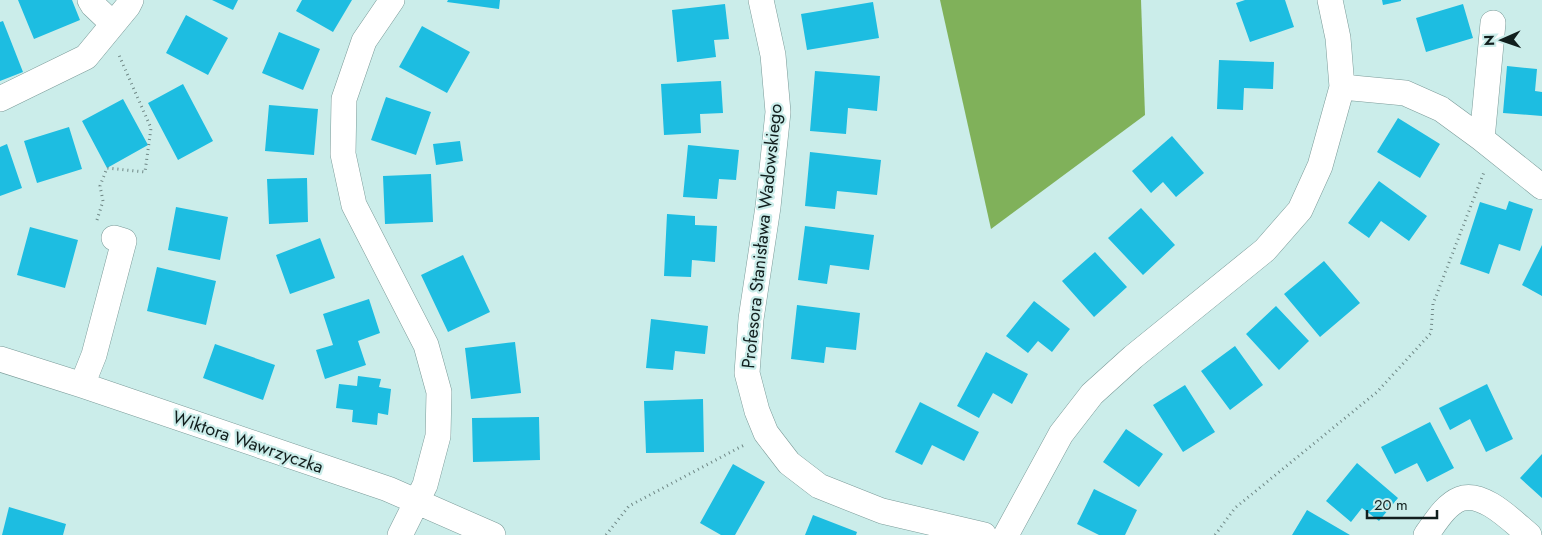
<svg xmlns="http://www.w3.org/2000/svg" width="1542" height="535" font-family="Jost,sans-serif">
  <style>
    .forest { fill: #80b15a }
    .building { fill: #1dbde1 }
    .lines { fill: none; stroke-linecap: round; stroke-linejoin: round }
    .minor-casing { stroke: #7b9b99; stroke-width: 26 }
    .path { stroke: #6f8785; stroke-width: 3; stroke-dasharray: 1 4; stroke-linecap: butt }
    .minor { stroke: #fff; stroke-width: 25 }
    .labels { text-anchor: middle; stroke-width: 4.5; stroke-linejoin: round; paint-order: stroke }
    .street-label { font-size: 18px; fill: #121f1e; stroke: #cbedea }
  </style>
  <rect width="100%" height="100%" fill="#cbedea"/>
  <path class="forest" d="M940,0h201l4,115 -154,114z"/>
  <path class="building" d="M18,0h54l8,20 -46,19z
    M212,0h26l-5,10z
    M302,0h50l-19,32 -37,-21z
    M448,0h52l-1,9 -52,-7z
    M1245,0h40l9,27 -44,15 -14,-39z
    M1382,0h19v1l-18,4z
    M873,2l6,36 -72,12 -6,-36z
    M725,4l4,35 -15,1 2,17 -39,5 -5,-52z
    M1463,4l10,34 -47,14 -10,-34z
    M186,15l42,23 -20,37 -42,-22z
    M3,21l20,51 -23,9v-59z
    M422,26l48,26 -23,41 -48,-26z
    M279,32l41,17 -17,41 -41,-17z
    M1219,60l55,2 -1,27 -29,-1 -1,22 -26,-1z
    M1507,66l30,3 -2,22 7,1v24l-39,-3z
    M815,71l65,5 -3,35 -29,-3 -2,26 -36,-3z
    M721,81l2,32 -23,1 1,19 -37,2 -3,-51z
    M183,84l30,57 -35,19 -30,-57z
    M386,97l45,15 -15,43 -45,-15z
    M123,99l25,46 -41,23 -25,-47z
    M269,105l49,4 -4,46 -49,-4z
    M1398,118l42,26 -20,34 -43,-26z
    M69,127l13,42 -45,14 -13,-42z
    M1172,136l32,37 -28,24 -13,-15 -12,11 -19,-22z
    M460,141l3,20 -27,4 -3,-21z
    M7,144l15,44 -22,8v-49z
    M688,145l51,5 -3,30 -17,-1 -2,20 -34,-2z
    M810,152l71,8 -4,35 -40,-4 -2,18 -30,-3z
    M431,174l2,48 -48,2 -2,-48z
    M307,178l1,44 -39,2 -2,-45z
    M1379,181l48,35 -18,25 -28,-20 -12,17 -21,-15z
    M1509,201l24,8 -13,42 -21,-7 -10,30 -29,-10 20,-62 26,8z
    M176,207l52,10 -8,43 -52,-10z
    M1141,208l34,37 -32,30 -35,-37z
    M667,214l28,2v9l22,1 -2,36 -23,-2 -1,17 -27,-1z
    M805,226l69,9 -5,35 -39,-5 -3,19 -29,-4z
    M30,227l48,13 -13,48 -48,-13z
    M320,238l15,40 -45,16 -14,-39z
    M1542,245v51l-20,-11z
    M1095,252l32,35 -33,30 -32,-36z
    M463,255l27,57 -42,20 -27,-57z
    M1324,261l36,42 -40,34 -36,-43z
    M157,267l59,14 -10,44 -59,-14z
    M369,299l11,34 -22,8 8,24 -41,14 -9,-29 17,-5 -10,-31z
    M1034,301l36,28 -18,23 -14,-11 -10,12 -22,-17z
    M797,305l63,8 -4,37 -30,-3 -2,16 -33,-4z
    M1276,306l33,35 -30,29 -33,-36z
    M651,319l57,7 -3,28 -30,-3 -2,19 -27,-2z
    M515,342l6,51 -50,6 -6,-51z
    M215,344l60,21 -12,35 -60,-22z
    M1235,346l28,39 -33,25 -29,-39z
    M986,352l42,22 -16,30 -19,-11 -14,25 -22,-12z
    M358,376l23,3 -2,8 12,2 -3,26 -10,-2 -1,12 -25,-3 1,-12 -17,-2 3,-24 18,2z
    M1487,384l26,55 -27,13 -16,-33 -20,11 -11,-22z
    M1185,385l30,47 -32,20 -30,-47z
    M703,399l1,53 -58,1 -2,-52z
    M920,402l59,30 -15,29 -32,-16 -10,20 -27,-13z
    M539,417l1,43 -67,2 -1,-44z
    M1430,422l24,46 -27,14 -10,-19 -22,11 -14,-27z
    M1126,429l37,25 -24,33 -36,-25z
    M1542,454v44l-22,-20z
    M1357,463l41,35 -19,23 -17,-13 -11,14 -25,-21z
    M733,464l32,18 -30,53h-14l-21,-12z
    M1094,489l43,21 -12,25h-26l-22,-11z
    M9,507l57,17 -3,11h-61z
    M1307,510l43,25h-58z
    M813,515l44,17 -1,3h-51z"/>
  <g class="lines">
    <g class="minor-casing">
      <path id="minor" d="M90,0l3,5 20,19
        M392,0l-28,41 -20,58 -1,55 11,51 72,140 13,47 -1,44 -13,49 -25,50
        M761,0l12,55 5,57 -10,95 -17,112 -4,54 10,38 9,22 23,30 30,23 63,25 102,24
        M1342,87l63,6 36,16 41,30 60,48
        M0,99l86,-42 42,-51 3,-6
        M1482,139l11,-116
        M0,359l82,26 306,104 105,46
        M82,385l12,-30 30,-114 -10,-3
        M1006,535l55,-101 31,-40 41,-37 132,-107 35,-40 20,-44 22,-79 -4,-49 -8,-38
        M1426,535c9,-12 19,-30 34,-36 23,-9 53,23 69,36"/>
    </g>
    <path class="path" d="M97,220l6,-19 -3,-15 7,-18 38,4 6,-44 -33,-75
      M606,535l23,-29 117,-62
      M1215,535l20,-27 142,-116 54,-59 2,-29 51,-132"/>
    <use href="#minor" class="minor"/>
  </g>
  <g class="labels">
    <g class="street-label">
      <text transform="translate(762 236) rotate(-84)" y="6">Profesora Stanisława Wadowskiego</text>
      <text transform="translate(248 442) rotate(19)" y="6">Wiktora Wawrzyczka</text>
    </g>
  </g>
  <g transform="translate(1502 40) rotate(268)" stroke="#cbedea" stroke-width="4" paint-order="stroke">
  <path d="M0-4L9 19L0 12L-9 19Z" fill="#121f1e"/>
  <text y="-8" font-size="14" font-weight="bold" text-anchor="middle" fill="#121f1e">N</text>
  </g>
  <path d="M1367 510v8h70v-8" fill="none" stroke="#121f1e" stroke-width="2.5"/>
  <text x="1374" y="510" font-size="15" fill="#121f1e" stroke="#cbedea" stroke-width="4" paint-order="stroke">20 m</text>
</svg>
